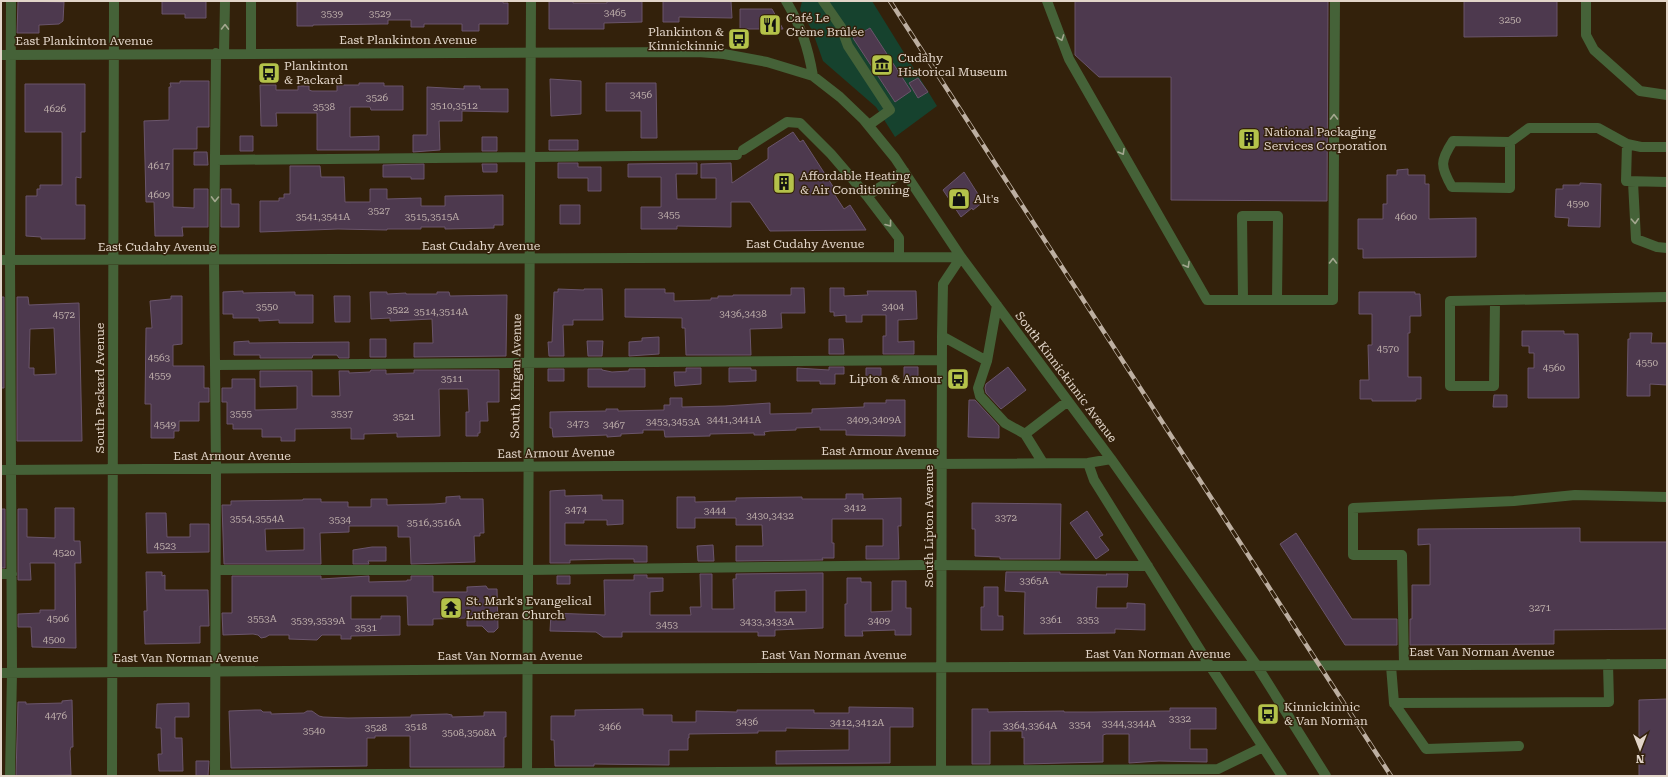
<svg xmlns="http://www.w3.org/2000/svg" width="1668" height="777" font-family="'Roboto Serif',serif">
  <style>
    .green { fill: #16422e }
    .building { fill: #4d394e; stroke: #6a556b; fill-rule: evenodd }
    .lines { fill: none; stroke-linecap: round; stroke-linejoin: round }
    .minor { stroke: #456238; stroke-width: 10 }
    .rail-casing { stroke: #bdafa1; stroke-width: 4.5 }
    .rail { stroke: #33210b; stroke-width: 3; stroke-dasharray: 9; stroke-linecap: butt }
    .oneway { stroke: #a3a78f }
    .labels { text-anchor: middle; stroke-width: 3; stroke-linejoin: round; paint-order: stroke }
    .number-label { font-size: 10px; fill: #bdaeaa }
    .poi-label { font-size: 12px; fill: #e2d5c9; stroke: #33210b; text-anchor: start }
    .street-label { font-size: 12px; fill: #e2d5c9; stroke: #33210b }
  </style>
  <rect width="100%" height="100%" fill="#33210b"/>
  <path class="green" d="M802,1h70l65,105 -42,31 -19,-30 -53,-46 -11,-31 -12,-20z"/>
  <path class="building" d="M18,1l46,1 -1,19 -4,3 -20,1v8h-22z
    M162,1h44v17h-21v-4h-23z
    M297,1h206v2h5v21h-29v7h-17v-7h-38v3h-13v-7h-23v4h-7l-68,1v1h-16z
    M549,1h24v2h34v-2h35v21l-38,1v6h-55z
    M663,1h68l1,17 -53,-1v5h-16z
    M1075,1h253l-1,200 -156,-1v-123h-72l-24,-22z
    M1464,1h93v35l-93,1z
    M740,9h32l11,20h-43z
    M870,28l41,63 -16,11 -42,-64z
    M918,78l10,14 -10,6 -9,-15z
    M550,79l31,2v33l-30,2z
    M180,81h29v46h-12v22h-24v58l21,1v-19h14v38h-26l1,9h-28l-1,-34h-8l-2,-81 25,-1v-33h2l-1,-4h10z
    M359,83h25v3h19v24h-32l-1,-3h-20v30l29,-1v14h-62v-37h-41l1,13h-16l-1,-41h16v5h22v-4h11v4l3,1h25v-6h22z
    M606,83h50l1,55h-16v-27h-35z
    M25,84h60v48h-4v46l-5,-1v28h9v34h-44v-2l-15,-1v-40h11v-7h3v-4h22v-53h-37z
    M464,86h16v3h28v23l-46,-1v10h-23l1,29 -27,2v-17h14v-48l37,2z
    M793,132l7,10 3,-2 31,48 -3,1 13,20 6,-4 16,25 -96,1 -20,-29h-19v25l-54,-1v3h-36v-22h20v-30h-33v-13l69,-1v11h-21l1,25h39v-21h-15v-14l30,-1 1,20 36,-24v-11z
    M240,136h13v15h-13z
    M482,137h15v14h-15z
    M549,140h29v10h-29z
    M194,152h13l1,13h-14z
    M558,163h20v4h23v24h-13v-13h-30z
    M424,164v15h-13v-2h-28v-12z
    M482,164h15v8h-14z
    M290,166h30l1,11h23l1,25h25v-13h17v10l34,-1v8h24v-10l58,-1v30h-9v3l-49,1v-2h-24v2h-34v1l-49,-1 -78,3v-31h19v-3h5v-4h6z
    M1408,169v6h17v9h4v35l47,-1v39l-113,1v-9h-5v-30h25v-15h4v-29h10v-5z
    M964,172l19,30 -10,8 -1,-2 -11,9 -18,-27z
    M1580,183l21,1 -1,43 -32,-1 1,-8 -14,-1 1,-28h7v-4h17z
    M221,189h10v15h8v23h-18z
    M560,205h20v19h-20z
    M791,288h13l1,25h-24l1,15 -32,1 1,26h-65l-1,-27h-3v-10l-57,-1v-28h40v4h9v8l37,-1v-2h7v-2h15v-1h58z
    M830,288h14v8l24,-1 -1,-4h49l1,28 -19,1v22l16,-1v13h-31v-18h3v-21h-24v7h-16v-7l-12,1v-4h-4z
    M558,289l26,1v-1h18l1,31h-30v5h-10l1,31h-15l-1,-14h4l2,-50h4z
    M243,291v2l52,-1v3h18v28h-34v-3l-20,1v-3h-26v-4h-10v-22z
    M370,292h17v2l19,-1v1h31v-2h12l1,4 57,-1 -1,61 -92,1v-14h19l-1,-24 -42,2v-3l-19,1z
    M1359,292h56v2h5l1,22h-11v17h-2v44h13v22h-5v2h-44v-2h-12v-19h9l-1,-35h4v-31h-13z
    M171,296h11v48l-9,1v21h31v22h5v14h-10v19h-20v10h-5v7h-23v-34h-6l1,-76h6l-2,-27 21,-2z
    M334,296h16v26h-15z
    M1,297h3v91h-3z
    M17,297h11l1,8 50,-2 3,138h-65zM54,328l2,46 -22,1v-7h-5l1,-39z
    M1522,331h42v3h14l1,64h-51v-30h6v-15h-5v-7h-7z
    M1630,333h22l-1,10h16v42l-17,-1v12h-23l1,-57h2z
    M659,337v17l-30,2v-14l13,-1v-3z
    M370,339h16v18h-16z
    M829,339h14l1,15h-15z
    M249,341v2l100,-1v16h-10l-2,-3h-24l-1,3h-52v-3h-26v-13z
    M587,341h16l-1,15h-14z
    M829,367h15v7h-9v10h-15v-3h-23v-13l32,2z
    M904,367h14v16h-14z
    M1008,367l18,23 -25,19 -15,-16 -1,-5 1,-4z
    M686,368h15v16l-26,2 -1,-14h12z
    M729,368h22v2h5v11l-27,1z
    M866,368h15v14l-15,1z
    M548,369h16v12h-16z
    M588,369h14v1l10,2 17,-1v-2h16v18h-57z
    M371,370h15v4l28,-1v-3h85v32h-12l1,19h-8v12h-2v3h-12v-24h3l-1,-23h-29l1,47 -43,1v-4l-33,1v5h-13v-11l-56,1v12h-14v-4h-19v-8h-29v-5h-6v-22h-5v-14h10v-9h23v31l42,-1v-23l-37,1v-16h52v25h28l-1,-25h10v2l21,-1z
    M1494,395h13v12h-14z
    M670,398h12v9l43,-1 45,-3v11l42,-1v-4l52,-2v-4h22v-3h19v36l-59,-1v-5h-26v-3l-24,1v2l-26,1 -6,1 1,3h-11v-2l-44,1v2l-45,1 -1,-7h-21v3l-22,1v2l-14,1v-2l-54,2 -1,-9h-2v-16l56,-1v-2h12v2l46,-1v-5h6z
    M969,400h6l24,26v12l-31,-1z
    M565,490v6l37,-1v5h21v24l-16,1v-5h-23v3h-19v22l82,1v16h-13v-3h-26l-38,1v3h-20v-72z
    M846,494h17v5l38,-1v28h-3l1,33h-33v-13h17v-27h-51v24h2v15h-12l1,2 -87,1v-15h27l-1,-21h-26v-7h-41v10h-18v-31h18v5l41,-1v-3l66,-1v2h44z
    M460,496v3h23l1,34h-4v3h-6l1,26 -64,2 -1,-27h-12v-11h-49v6l-29,1 1,31h-97l-2,-59h9v-4l72,-1v-1h18v3h27v5h23v-8h16v6l47,-1 12,-1v-6zM304,528v22l-38,1 -1,-22z
    M972,503l89,1 -1,55h-60v-2l-25,-1v-27h-3z
    M55,508h19v33h6l1,22h-6l1,85 -44,-1 -1,-20h-13v-13l22,-1v-3h15v-47h-25l1,17h-13v-71h9v28l28,1z
    M1,509h4v59h-4z
    M1087,511l16,24 -4,2 10,13 -13,9 -26,-36z
    M146,513h20l1,24h23v-13h19v28l-62,1z
    M1580,528v14h87v87l-113,1v14l-144,1v-26h2v-34h18v-41l-12,1v-16z
    M1296,533l56,86h45v26h-52l-65,-101z
    M713,545l1,16h-16l-1,-15z
    M372,547h14v14h-18l1,3h-16v-14z
    M146,572h16v4l3,-1v15h43l1,36h-9v17l-55,1 -1,-33h3z
    M1006,572h54v2l47,1 -1,-1h22l-1,13h-30l-1,21h31v-5l18,1v26l-30,-1v4l-91,1 1,-42 -20,-1z
    M823,573v55l-48,2v6h-17v-4h-136v5h-19l-7,-5 -46,-1 1,-18 54,2 -1,-35h30v-5h13v3h16v13l-13,1v23h41l-1,-8h11l-1,-33h12v35h22l-1,-30h3v-5zM806,590v22h-31v-21z
    M232,576h89v3l48,-3v6l38,-1v-1h4v-4h22v16h34v-5l19,-1 2,3h9l1,39 -4,4h-6l-6,-6h-15v-8l-34,1v6h-25l-1,-29h-56v23h30v-3h19v19l-49,1v3h-10v-4h-19l-5,5 -28,-1v-4h-20l-3,2 -5,1 -3,-3 -5,-1 -30,1 -1,-22h10z
    M557,576h13v8h-13z
    M847,578h14v4h10v30l21,-1v-30h14v27h5v27h-16v-5l-33,1 1,5h-18v-32h2z
    M984,587h14v29h5v14h-22v-23h3z
    M1667,699v77h-28v-76z
    M72,700l1,47h-2l-1,4 1,24 -55,1 2,-74h8v2l36,-1v-2z
    M189,703v14h-14v21h7l1,33h-24l-1,-17h4l-1,-26h-5l1,-24z
    M849,707l64,1v19h-23v36l-114,1v-13l73,-1v-21l-63,-1v3h-28v2l-69,1v4h-1v12h-19v15l-75,-1v2h-39l-1,-26h-3v-24h24v-6l68,-1v6h29v7h24v-11l41,1v-2h77v3h35z
    M1170,708h46v21h-26v20h17v13l-48,-1 -30,2v-29h-23l-3,1v27l-79,2v-27l-2,1v-7h-32v33h-18v-55h16v3l76,-1v1h30l76,-1z
    M255,710h6l2,2h8v2l33,-1 3,-2h5l7,5 4,1 25,1 63,-1v-2l36,-1 5,1v2l32,-1v-4h22v25h-2v30h-94v-31h-35v2h-8v28l-136,2 -2,-57z
    M196,761h13l-1,15h-12z"/>
  <g class="lines">
    <path class="minor" d="M786,1c15,25 22,46 27,75
      M823,1l18,26 7,19 42,64 -21,15
      M1047,1l22,58 138,241h126l2,-299
      M1586,1v34l8,15 46,41 27,4
      M224,53l1,-52
      M251,53v-52
      M1,55l697,-3 26,2 43,8 46,14 27,21 24,23 31,38 66,99 150,202 146,207 69,110
      M1510,142l-57,-1c-13,20 -13,25 -1,46l58,1v-46l19,-14h69l29,16 -1,37 41,1
      M1627,144l14,3h26
      M743,150l44,-28 13,1 31,31 36,42 32,42v19
      M215,160l522,-5
      M1633,182l3,57 21,8 10,1
      M867,196l37,-25
      M1,260l960,-3
      M1243,300l-1,-84h36l-1,84
      M1495,301l-1,85h-44v-85l217,-4
      M942,336l45,25 10,-56
      M987,361l-9,27 2,8 25,27 20,11
      M215,365l727,-5
      M1043,463l-18,-29 43,-33
      M1088,463l6,17 116,186 72,110
      M1,470l1087,-7 23,-4
      M216,570h312l395,-5 225,1
      M1,574h11
      M1404,665l-2,-110h-49v-47l161,-7 61,-6 92,2
      M1391,666l3,37 215,-1 -1,-38
      M1,673l544,-4 1122,-5
      M1394,703l32,46 93,-3
      M215,775l1003,-6 45,-22
      M10,776l2,-103 -2,-413 1,-259
      M112,776l2,-775
      M215,776l1,-307 -2,-209 2,-207
      M527,776l4,-775
      M941,776l1,-440 1,-52 18,-27"/>
    <g class="rail-casing">
      <path id="rail" d="M890,1l501,775"/>
    </g>
    <use href="#rail" class="rail"/>
  </g>
  <defs><path id="oneway-chevron" d="M-2-3.5L2.5 0L-2 3.5" fill="none" stroke-width="1.6" stroke-linecap="round" stroke-linejoin="round"/></defs>
  <g class="oneway">
    <use href="#oneway-chevron" transform="translate(225 27) rotate(-89)"/>
    <use href="#oneway-chevron" transform="translate(1061 38) rotate(70)"/>
    <use href="#oneway-chevron" transform="translate(1334 117) rotate(-90)"/>
    <use href="#oneway-chevron" transform="translate(1122 152) rotate(60)"/>
    <use href="#oneway-chevron" transform="translate(215 199) rotate(91)"/>
    <use href="#oneway-chevron" transform="translate(1635 221) rotate(87)"/>
    <use href="#oneway-chevron" transform="translate(889 224) rotate(53)"/>
    <use href="#oneway-chevron" transform="translate(1333 261) rotate(-90)"/>
    <use href="#oneway-chevron" transform="translate(1187 265) rotate(60)"/>
  </g>
  <defs>
    <g id="restaurant-square" transform="scale(1.15)"><rect x="-9" y="-9" width="18" height="18" rx="4" fill="#b4c24a" stroke="#33210b"/><path d="M-5-6h1v4h1v-4h1v4h1v-4h1v5L-1.5 .5V6h-2V.5L-5-1ZM5-6V6H3V1.5H1.5Q1.5-4 5-6Z" fill="#111"/></g>
    <g id="bus-square" transform="scale(1.15)"><rect x="-9" y="-9" width="18" height="18" rx="4" fill="#b4c24a" stroke="#33210b"/><path d="M-5-6H5V4H4V6H2V4H-2V6H-4V4H-5ZM-3.5-4V0h7V-4ZM-3.5 1.2v1.5H-2V1.2ZM2 1.2v1.5H3.5V1.2Z" fill="#111"/></g>
    <g id="museum-square" transform="scale(1.15)"><rect x="-9" y="-9" width="18" height="18" rx="4" fill="#b4c24a" stroke="#33210b"/><path d="M0-6L6-3V-2H-6V-3ZM-5-1h2V3h-2ZM-1-1h2V3h-2ZM3-1h2V3H3ZM-6 4H6V6H-6Z" fill="#111"/></g>
    <g id="building-square" transform="scale(1.15)"><rect x="-9" y="-9" width="18" height="18" rx="4" fill="#b4c24a" stroke="#33210b"/><path d="M-4-6H4V6H1V3H-1V6H-4ZM-2.5-4.3h1.7v1.8h-1.7ZM.8-4.3h1.7v1.8H.8ZM-2.5-1h1.7V.8h-1.7ZM.8-1h1.7V.8H.8Z" fill="#111"/></g>
    <g id="shop-square" transform="scale(1.15)"><rect x="-9" y="-9" width="18" height="18" rx="4" fill="#b4c24a" stroke="#33210b"/><path d="M-5-2.5h2.3a2.7 3.5 0 0 1 5.4 0H5L5.5 6h-11ZM-1.5-2.5h3a1.5 2.3 0 0 0-3 0Z" fill="#111"/></g>
    <g id="temple-square" transform="scale(1.15)"><rect x="-9" y="-9" width="18" height="18" rx="4" fill="#b4c24a" stroke="#33210b"/><path d="M0-6L5-2H3V0L6.5 2.5H4V6H1.5V3h-3V6H-4V2.5H-6.5L-3 0V-2H-5Z" fill="#111"/></g>
  </defs>
  <g fill-rule="evenodd">
    <use href="#restaurant-square" x="770" y="25"/>
    <use href="#bus-square" x="739" y="39"/>
    <use href="#museum-square" x="882" y="65"/>
    <use href="#bus-square" x="269" y="73"/>
    <use href="#building-square" x="1249" y="139"/>
    <use href="#building-square" x="784" y="183"/>
    <use href="#shop-square" x="959" y="199"/>
    <use href="#bus-square" x="958" y="379"/>
    <use href="#temple-square" x="451" y="608"/>
    <use href="#bus-square" x="1268" y="714"/>
  </g>
  <g class="labels">
    <g class="number-label">
      <text x="615" y="16">3465</text>
      <text x="332" y="17">3539</text>
      <text x="380" y="17">3529</text>
      <text x="1510" y="23">3250</text>
      <text x="641" y="98">3456</text>
      <text x="377" y="101">3526</text>
      <text x="454" y="109">3510,3512</text>
      <text x="324" y="110">3538</text>
      <text x="55" y="112">4626</text>
      <text x="159" y="169">4617</text>
      <text x="159" y="198">4609</text>
      <text x="1578" y="207">4590</text>
      <text x="379" y="214">3527</text>
      <text x="669" y="218">3455</text>
      <text x="323" y="220">3541,3541A</text>
      <text x="432" y="220">3515,3515A</text>
      <text x="1406" y="220">4600</text>
      <text x="267" y="310">3550</text>
      <text x="893" y="310">3404</text>
      <text x="398" y="313">3522</text>
      <text x="441" y="315">3514,3514A</text>
      <text x="743" y="317">3436,3438</text>
      <text x="64" y="318">4572</text>
      <text x="1388" y="352">4570</text>
      <text x="159" y="361">4563</text>
      <text x="1647" y="366">4550</text>
      <text x="1554" y="371">4560</text>
      <text x="160" y="379">4559</text>
      <text x="452" y="382">3511</text>
      <text x="241" y="417">3555</text>
      <text x="342" y="417">3537</text>
      <text x="404" y="420">3521</text>
      <text x="734" y="423">3441,3441A</text>
      <text x="874" y="423">3409,3409A</text>
      <text x="673" y="425">3453,3453A</text>
      <text x="578" y="427">3473</text>
      <text x="165" y="428">4549</text>
      <text x="614" y="428">3467</text>
      <text x="855" y="511">3412</text>
      <text x="576" y="513">3474</text>
      <text x="715" y="514">3444</text>
      <text x="770" y="519">3430,3432</text>
      <text x="1006" y="521">3372</text>
      <text x="257" y="522">3554,3554A</text>
      <text x="340" y="523">3534</text>
      <text x="434" y="526">3516,3516A</text>
      <text x="165" y="549">4523</text>
      <text x="64" y="556">4520</text>
      <text x="1034" y="584">3365A</text>
      <text x="1540" y="611">3271</text>
      <text x="58" y="622">4506</text>
      <text x="262" y="622">3553A</text>
      <text x="1051" y="623">3361</text>
      <text x="1088" y="623">3353</text>
      <text x="318" y="624">3539,3539A</text>
      <text x="879" y="624">3409</text>
      <text x="767" y="625">3433,3433A</text>
      <text x="667" y="628">3453</text>
      <text x="366" y="631">3531</text>
      <text x="54" y="643">4500</text>
      <text x="56" y="719">4476</text>
      <text x="1180" y="722">3332</text>
      <text x="747" y="725">3436</text>
      <text x="857" y="726">3412,3412A</text>
      <text x="1129" y="727">3344,3344A</text>
      <text x="1080" y="728">3354</text>
      <text x="1030" y="729">3364,3364A</text>
      <text x="416" y="730">3518</text>
      <text x="610" y="730">3466</text>
      <text x="376" y="731">3528</text>
      <text x="314" y="734">3540</text>
      <text x="469" y="736">3508,3508A</text>
    </g>
    <g class="poi-label">
      <text x="786" y="22">Café Le<tspan x="786" dy="14">Crème Brûlée</tspan></text>
      <text x="724" y="36" text-anchor="end">Plankinton &amp;<tspan x="724" dy="14">Kinnickinnic</tspan></text>
      <text x="898" y="62">Cudahy<tspan x="898" dy="14">Historical Museum</tspan></text>
      <text x="284" y="70">Plankinton<tspan x="284" dy="14">&amp; Packard</tspan></text>
      <text x="1264" y="136">National Packaging<tspan x="1264" dy="14">Services Corporation</tspan></text>
      <text x="800" y="180">Affordable Heating<tspan x="800" dy="14">&amp; Air Conditioning</tspan></text>
      <text x="974" y="203">Alt's</text>
      <text x="942" y="383" text-anchor="end">Lipton &amp; Amour</text>
      <text x="466" y="605">St. Mark's Evangelical<tspan x="466" dy="14">Lutheran Church</tspan></text>
      <text x="1284" y="711">Kinnickinnic<tspan x="1284" dy="14">&amp; Van Norman</tspan></text>
    </g>
    <g class="street-label">
      <text x="408" y="44">East Plankinton Avenue</text>
      <text x="84" y="45">East Plankinton Avenue</text>
      <text x="805" y="248">East Cudahy Avenue</text>
      <text x="481" y="250">East Cudahy Avenue</text>
      <text x="157" y="251">East Cudahy Avenue</text>
      <text transform="translate(516 376) rotate(-89)" y="4">South Kingan Avenue</text>
      <text transform="translate(1066 377) rotate(53)" y="4">South Kinnickinnic Avenue</text>
      <text transform="translate(100 388) rotate(-90)" y="4">South Packard Avenue</text>
      <text x="880" y="455">East Armour Avenue</text>
      <text transform="translate(556 453) rotate(-1)" y="4">East Armour Avenue</text>
      <text x="232" y="460">East Armour Avenue</text>
      <text transform="translate(929 526) rotate(-90)" y="4">South Lipton Avenue</text>
      <text x="1482" y="656">East Van Norman Avenue</text>
      <text x="1158" y="658">East Van Norman Avenue</text>
      <text x="834" y="659">East Van Norman Avenue</text>
      <text x="510" y="660">East Van Norman Avenue</text>
      <text x="186" y="662">East Van Norman Avenue</text>
    </g>
  </g>
  <rect width="1668" height="777" fill="none" stroke="#e2d5c9" stroke-width="4"/>
  <g transform="translate(1640 749) rotate(180)" stroke="#33210b" stroke-width="3" paint-order="stroke">
  <path d="M0-3L7 15L0 10L-7 15Z" fill="#e2d5c9"/>
  <text y="-6" font-size="11" font-weight="bold" text-anchor="middle" fill="#e2d5c9">N</text>
  </g>
</svg>
